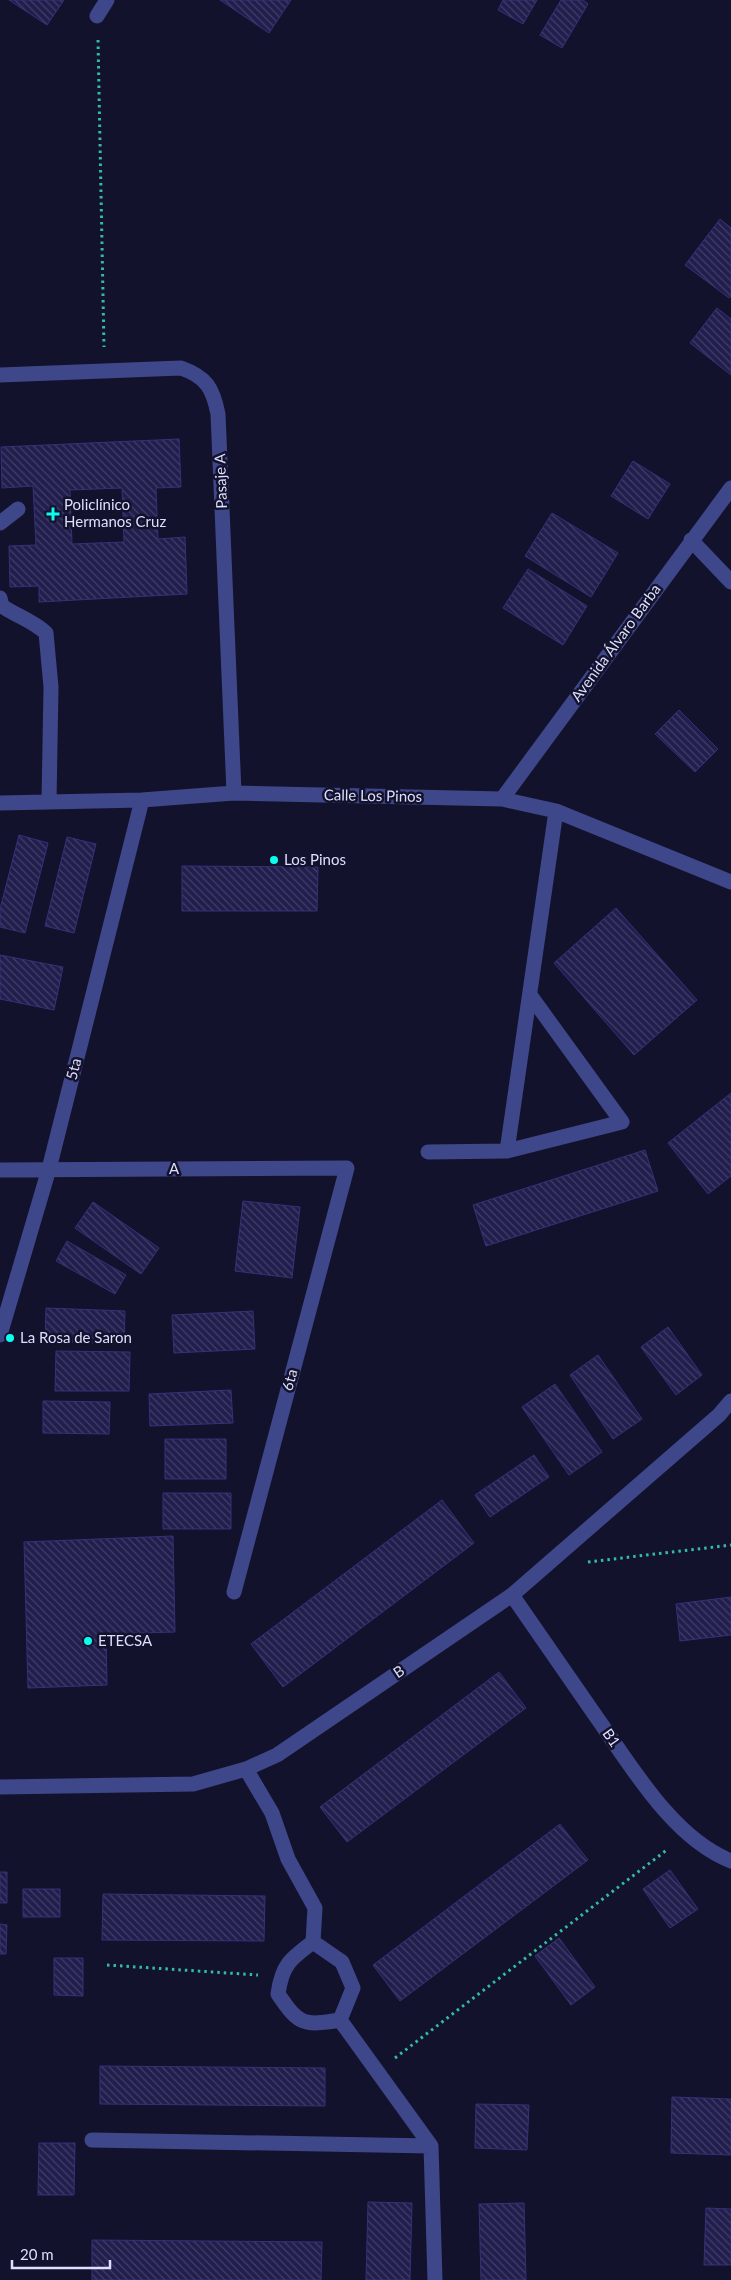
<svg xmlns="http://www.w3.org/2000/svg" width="731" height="2280" font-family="Lato,sans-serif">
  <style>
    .building { fill: url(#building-back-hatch); stroke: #343179; fill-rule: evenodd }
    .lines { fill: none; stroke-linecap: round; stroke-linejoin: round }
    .path { stroke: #33bda0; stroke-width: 3; stroke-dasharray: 2.5 4; stroke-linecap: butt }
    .minor { stroke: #3e478a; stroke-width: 15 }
    .poi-dot { fill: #0efbef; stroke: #13122c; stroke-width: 2 }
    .labels { text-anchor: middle; stroke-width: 5; stroke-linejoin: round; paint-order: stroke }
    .street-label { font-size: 15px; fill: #dedffe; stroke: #13122c }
    .poi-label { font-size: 15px; fill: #dedffe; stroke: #13122c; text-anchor: start }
  </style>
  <defs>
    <pattern id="building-back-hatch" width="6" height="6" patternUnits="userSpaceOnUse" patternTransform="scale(1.25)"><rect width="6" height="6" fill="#211e4d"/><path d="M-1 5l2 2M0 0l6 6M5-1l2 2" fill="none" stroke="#413e68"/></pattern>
  </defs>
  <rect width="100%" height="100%" fill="#13122c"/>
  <path class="building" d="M9,0h55l-17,25z
    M220,0h71l-22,33z
    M503,0h34l-14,24 -25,-14z
    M561,0h22l5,4 -26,44 -22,-13z
    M720,219l11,9v68l-2,2 -44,-33z
    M717,308l14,11v56l-41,-32z
    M179,439l2,48 -25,1 2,51 27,-2 2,57 -148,8v-16l-29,1 -1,-41 27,-1 -3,-59 -31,2 -1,-41zM122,488l2,54 -52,2 -2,-54z
    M633,461l37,23 -22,35 -37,-23z
    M552,513l66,40 -27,44 -66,-41z
    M528,569l59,37 -24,39 -60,-37z
    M679,710l39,39 -23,23 -40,-38z
    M19,835l29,8 -23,90 -25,-6v-18z
    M67,837l29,7 -22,89 -29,-7z
    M182,866l136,1 -1,44h-135z
    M616,908l81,92 -63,55 -80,-92z
    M0,955l63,12 -9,43 -54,-11z
    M731,1093v83l-23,18 -40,-51z
    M645,1150l13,41 -172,55 -13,-41z
    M243,1201l57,6 -8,71 -57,-7z
    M93,1202l66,46 -18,26 -66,-46z
    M67,1241l59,34 -11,19 -59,-33z
    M46,1308l79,3 -1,33 -79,-3z
    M253,1311l2,38 -81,4 -2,-38z
    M668,1327l34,48 -26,20 -35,-48z
    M56,1351l74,1 -1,39h-74z
    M598,1355l44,64 -29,20 -43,-64z
    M555,1384l47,68 -33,23 -47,-68z
    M231,1390l2,33 -83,3 -1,-32z
    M43,1401l67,1 -1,32 -66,-1z
    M165,1439h61v40h-61z
    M534,1455l15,22 -59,40 -15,-22z
    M163,1493h68v36h-68z
    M442,1500l32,43 -191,144 -32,-43z
    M173,1536l2,96 -69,2 1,51 -79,3 -4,-146z
    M731,1597v38l-51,6 -4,-37z
    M499,1672l27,36 -179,134 -27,-35z
    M560,1824l28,36 -188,141 -27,-36z
    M670,1870l28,39 -28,19 -27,-39z
    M0,1872h7v31h-7z
    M23,1889h37v28h-37z
    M103,1894l162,2 -1,45 -162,-1z
    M0,1924l7,1 -1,29h-6z
    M559,1938l36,49 -24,18 -36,-49z
    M54,1958h29v38l-29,-1z
    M100,2066l225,2v38l-225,-2z
    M672,2097l59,2v56l-60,-2z
    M476,2104l53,1 -2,45 -52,-2z
    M39,2143h36l-1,52h-36z
    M368,2202l44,1 -2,77h-44z
    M524,2203l2,77h-45l-2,-76z
    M706,2208l25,1v56h-27z
    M92,2240l230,2 -1,38h-229z"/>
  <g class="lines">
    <path class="path" d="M98,40l6,307
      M588,1562l143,-17
      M107,1965l151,10
      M395,2058l273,-209"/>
    <path class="minor" d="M97,16l10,-16
      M0,375l181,-7c26,9 32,21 37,46l16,379
      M0,523l18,-14
      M691,540l40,42
      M0,598l2,8c16,11 30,14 44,27l5,54 -2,115
      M502,799l229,-311
      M0,803l142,-3 92,-7 268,6 54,12 175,71
      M530,995l92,127 -115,29 49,-340
      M428,1152l79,-1
      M0,1170l347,-2 -113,424
      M0,1335l49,-166 93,-369
      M512,1595c28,40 55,80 83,120 35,49 77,123 136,146
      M246,1769l26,44 16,46 27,49 -2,34 29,20 11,26 -13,32 91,126 4,134
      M0,1787l193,-3 53,-15 31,-14 235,-160 207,-180 12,-14
      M313,1942c-23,17 -31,23 -35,52 21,31 25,32 62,26
      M92,2140l339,6"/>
  </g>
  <g class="poi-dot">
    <path d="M50.5 506.5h5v5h5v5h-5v5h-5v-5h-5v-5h5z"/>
    <circle cx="274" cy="860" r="5"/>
    <circle cx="10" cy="1338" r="5"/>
    <circle cx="88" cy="1641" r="5"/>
  </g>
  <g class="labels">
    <g class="street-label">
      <text transform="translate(221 481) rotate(-92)" y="5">Pasaje A</text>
      <text transform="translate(616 643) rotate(-54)" y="5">Avenida Álvaro Barba</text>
      <text transform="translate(373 796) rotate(1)" y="5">Calle Los Pinos</text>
      <text transform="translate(74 1069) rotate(-76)" y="5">5ta</text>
      <text x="174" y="1174">A</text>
      <text transform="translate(290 1380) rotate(-75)" y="5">6ta</text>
      <text transform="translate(399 1672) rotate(-34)" y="5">B</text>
      <text transform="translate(611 1738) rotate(55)" y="5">B1</text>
    </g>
    <g class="poi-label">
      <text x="64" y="510">Policlínico<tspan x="64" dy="17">Hermanos Cruz</tspan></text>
      <text x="284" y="865">Los Pinos</text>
      <text x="20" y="1343">La Rosa de Saron</text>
      <text x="98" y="1646">ETECSA</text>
    </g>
  </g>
  <path d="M12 2260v8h98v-8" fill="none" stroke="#dedffe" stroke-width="2.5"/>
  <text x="20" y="2260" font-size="15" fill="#dedffe" stroke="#13122c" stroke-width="4" paint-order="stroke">20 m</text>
</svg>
